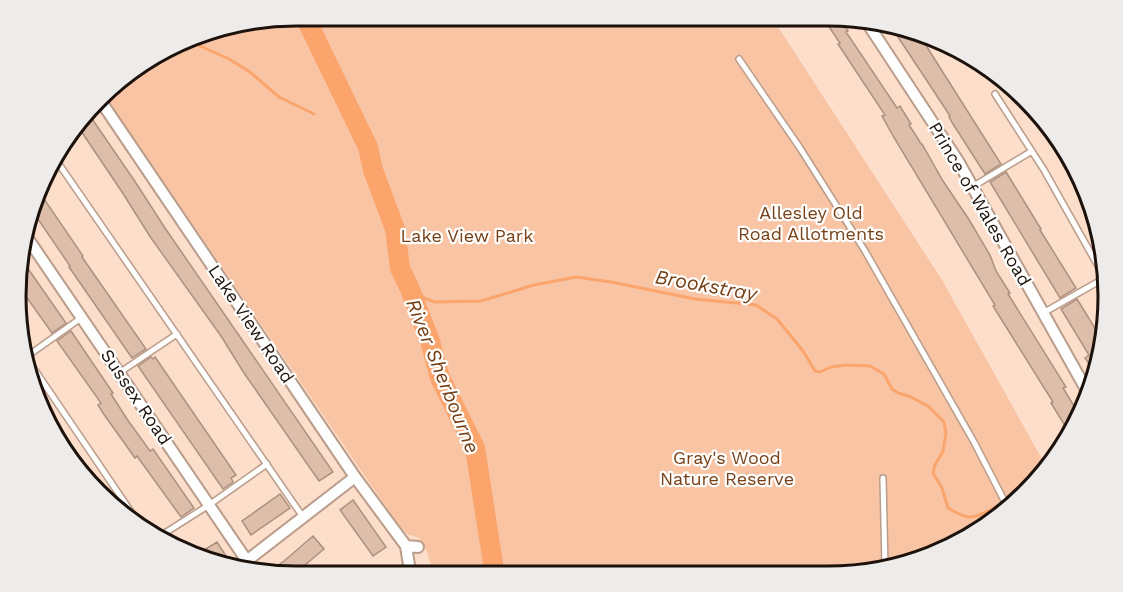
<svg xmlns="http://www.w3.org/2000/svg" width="1123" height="592" font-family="'Work Sans',sans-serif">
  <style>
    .green { fill: #f8c4a4 }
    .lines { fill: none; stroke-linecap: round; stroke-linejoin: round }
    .stream { stroke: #fba56c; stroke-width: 3 }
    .river { stroke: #fba56c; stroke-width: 20 }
    .building { fill: #dcbeab; stroke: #ad907e; stroke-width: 1.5 }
    .service-casing { stroke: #ba9c8a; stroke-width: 8 }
    .minor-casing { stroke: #ba9c8a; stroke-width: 14 }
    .service { stroke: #fff; stroke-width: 5 }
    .minor { stroke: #fff; stroke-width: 10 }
    .labels { text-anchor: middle; stroke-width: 4.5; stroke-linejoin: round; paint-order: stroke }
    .street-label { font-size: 18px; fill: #1c120b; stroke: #fff }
    .park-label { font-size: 18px; fill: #784017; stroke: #fff }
    .water-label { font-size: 20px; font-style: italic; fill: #753e15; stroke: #fff }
    .rim { fill: none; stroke: #1c120b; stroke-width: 3 }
  </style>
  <rect width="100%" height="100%" fill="#fddecb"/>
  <path class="green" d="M296,15l475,1 171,264 105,188 -9,13 -55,48 -119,46 -430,1 -7,-24 -8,-14 -12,-4 -10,-11 -293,-428 21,-22 80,-43z"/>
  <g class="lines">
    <path class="stream" d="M191,38l5,6 33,15 21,13 29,25 35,17
      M409,287l17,12 9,3 46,-1 53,-16 42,-8 35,5 84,17 61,6 21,14 26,32 12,20 5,1 11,-5 14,-2 25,1 14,8 8,15 6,4 13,4 17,9 16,16 2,11 -3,18 -8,14 -2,8 9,15 6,20c24,15 27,9 50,-2l7,5"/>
    <path class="river" d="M304,15l64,132 5,23 22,59 5,39 9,19 21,54 10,37 35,70 20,128"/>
  </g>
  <path class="building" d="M828,16h10l10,15 -2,1 51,76 3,-2 11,18 -2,1 6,9 6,10h1l21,37 25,37 22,37 6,16 14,22 -2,1 58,93 -3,1 17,28 -1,5 -9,13 -19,-31 2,-1 -60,-96 2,-1 -102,-169 -11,-20 3,-1 -47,-71 2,-1 -17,-25z
    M892,28l28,8 81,128 -16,10 -32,-50 -4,-7 1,-1 -15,-23z
    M88,113l46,67 31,48 168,244 -14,9 -75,-108 -23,-37 -70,-98 -29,-46 -45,-67z
    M1006,172l35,57 -1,1 36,58 -16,10 -70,-116z
    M37,196h5l41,60 -1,1 64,92 -14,9 -63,-91 1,-1 -39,-57z
    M22,260l44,63 -14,10 -32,-45z
    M1077,299l24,39 -8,32 -8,-12 4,-3 -28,-46z
    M71,331l42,62 -2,1 16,25 23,32 3,-2 41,59 -13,9 -39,-54 -5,-7 -2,2 -32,-45 -5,-8 3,-2 -44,-62z
    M151,357l2,2 2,-2 81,118 -5,3 2,4 -10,7 -85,-123z
    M280,494l10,14 -39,27 -9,-14z
    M353,500l33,47 -13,9 -33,-46z
    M313,536l11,13 -32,27h-14l-12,-3 17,-11z
    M217,542l9,14 -7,5 -23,-6z"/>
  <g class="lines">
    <g class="service-casing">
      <path id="service" d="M739,59l61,89 65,103 109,191 34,66
        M995,94l49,76 58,103
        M54,157l249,360
        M972,187l60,-36
        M1043,313l60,-34
        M24,354l116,171
        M26,357l55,-39
        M119,373l58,-39
        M883,478l2,89
        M157,538l52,-33 58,-41"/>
    </g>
    <g class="minor-casing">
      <path id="minor" d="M866,21l92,140 129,230
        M100,100l255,377 51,69
        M24,233l223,328
        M409,565l-3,-19 12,1
        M240,566l115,-89"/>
    </g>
    <use href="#service" class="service"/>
    <use href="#minor" class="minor"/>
  </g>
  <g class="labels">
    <g class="street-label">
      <text transform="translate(980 204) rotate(60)" y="6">Prince of Wales Road</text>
      <text transform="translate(251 324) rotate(56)" y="6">Lake View Road</text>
      <text transform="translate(136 397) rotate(56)" y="6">Sussex Road</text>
    </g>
    <g class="park-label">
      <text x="811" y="219">Allesley Old<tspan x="811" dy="21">Road Allotments</tspan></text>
      <text x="467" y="242">Lake View Park</text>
      <text x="727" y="464">Gray's Wood<tspan x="727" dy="21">Nature Reserve</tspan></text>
    </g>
    <g class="water-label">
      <text transform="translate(706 285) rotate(10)" y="7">Brookstray</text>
      <text transform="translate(443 376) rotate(68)" y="7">River Sherbourne</text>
    </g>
  </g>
  <path d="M0 0H1123V592H0ZM296 26H828A270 270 0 0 1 1098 296V296A270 270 0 0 1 828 566H296A270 270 0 0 1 26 296V296A270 270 0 0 1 296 26Z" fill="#edeceb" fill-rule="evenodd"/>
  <path class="rim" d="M296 26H828A270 270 0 0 1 1098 296V296A270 270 0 0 1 828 566H296A270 270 0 0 1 26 296V296A270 270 0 0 1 296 26Z"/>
</svg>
